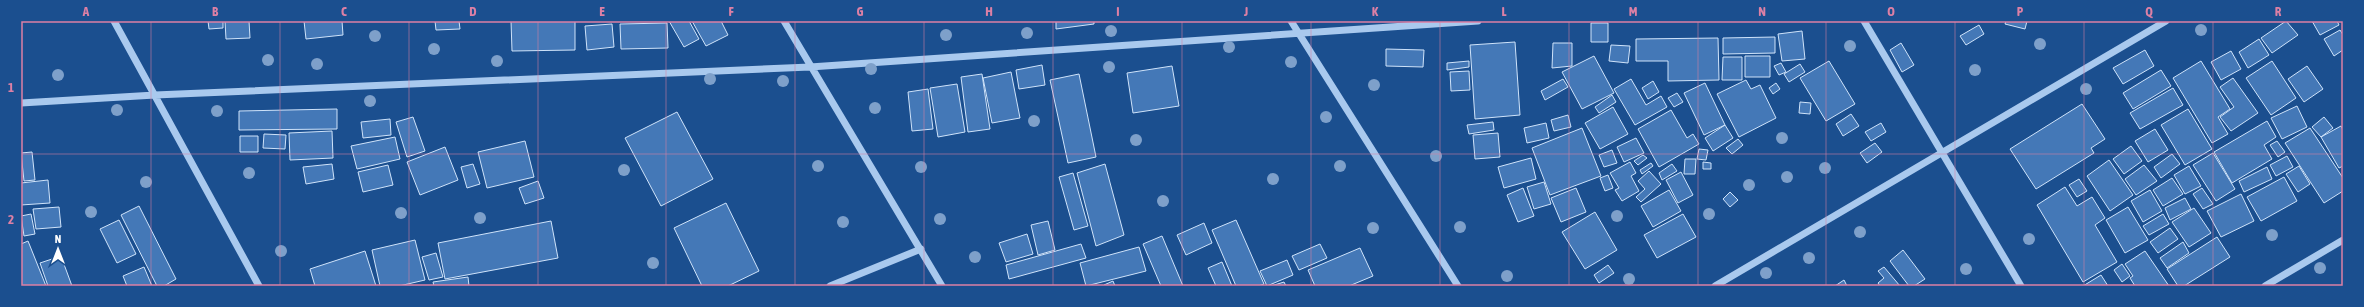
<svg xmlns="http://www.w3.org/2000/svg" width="2364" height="307" font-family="'Asap Condensed',sans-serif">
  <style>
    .building { fill: #4478b7; stroke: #cfe3fa }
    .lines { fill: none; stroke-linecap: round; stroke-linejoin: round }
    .minor { stroke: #a9c9ee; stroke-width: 7 }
    .tree { fill: #7ea0ca }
    .grid { fill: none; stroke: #dd80a5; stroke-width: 1; stroke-opacity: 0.55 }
    .neatline { fill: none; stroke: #dd80a5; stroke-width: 1.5 }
    .grid-label { font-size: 13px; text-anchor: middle; font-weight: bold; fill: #dd80a5 }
  </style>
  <rect width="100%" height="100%" fill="#1b4f8f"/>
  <path class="building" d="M208,21h15v7l-14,1z
    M225,21h24l1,17 -24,1z
    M304,21h38l1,14 -37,4z
    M435,21h24l1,8 -24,1z
    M511,21h64v29l-63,1z
    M669,21h20l10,18 -15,8z
    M692,21h29l7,14 -22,11z
    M1056,21h38v3l-38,5z
    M2006,21h21l-2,8 -20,-5z
    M2286,21l12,14 -26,18 -11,-15z
    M2312,21h25l2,4 -19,10z
    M667,23l1,25 -47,1 -1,-25z
    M1591,23h17v19h-17z
    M612,24l2,23 -27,3 -2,-24z
    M1979,25l5,9 -18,11 -6,-9z
    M2340,30l3,5v15l-9,6 -10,-17z
    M1802,31l3,28 -23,2 -4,-27z
    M1775,37v16l-52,1v-16z
    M1718,38l1,42 -51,1v-20h-32v-22z
    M2259,39l10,16 -21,13 -9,-16z
    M1515,42l5,73 -45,4 -5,-74z
    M1553,43h19v23l-20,2z
    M1901,43l13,22 -12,7 -12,-22z
    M1611,45l19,1 -2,17 -19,-2z
    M1386,49l38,1 -1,17 -37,-1z
    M2145,50l9,16 -31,18 -10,-16z
    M2231,51l10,18 -20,11 -10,-18z
    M1594,56l20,37 -32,16 -20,-37z
    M1745,56h25v21h-25z
    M1723,57h19v23h-20z
    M1469,61v6l-22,3v-7z
    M1829,61l26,43 -29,17 -26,-43z
    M2201,61l29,48 -12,8 10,17 -16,9 -39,-65z
    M2272,61l24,37 -25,17 -25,-37z
    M1781,63l5,9 -7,3 -5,-9z
    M1800,64l5,8 -16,10 -5,-8z
    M1042,65l3,20 -26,4 -3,-19z
    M1172,66l7,40 -46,7 -6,-40z
    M2307,66l16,23 -19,13 -16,-23z
    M2161,70l10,16 -38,23 -10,-16z
    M1469,71l1,19 -19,1 -1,-19z
    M1011,72l9,46 -28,5 -9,-45z
    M982,74l8,55 -22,3 -7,-55z
    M1079,74l17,83 -28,6 -18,-83z
    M2233,78l25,35 -27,18 -11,-14 14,-10 -14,-20z
    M1563,79l5,8 -23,13 -4,-9z
    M1631,79l15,26 15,-9 6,11 -32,18 -21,-36z
    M1746,80l5,9 9,-4 16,33 -37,19 -22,-43z
    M1653,81l6,11 -11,7 -6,-11z
    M1705,83l20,42 -21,10 -20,-42z
    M1776,83l4,6 -7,5 -4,-6z
    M957,84l8,48 -27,5 -8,-49z
    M2173,88l10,17 -43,24 -10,-16z
    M928,89l5,40 -21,2 -4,-39z
    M1677,93l6,9 -9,5 -6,-9z
    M1612,95l4,7 -17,11 -4,-6z
    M1800,102l11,1 -1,11 -11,-1z
    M2082,104l23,35 -14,9 3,5 -58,36 -26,-40z
    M2297,106l10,21 -25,12 -11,-21z
    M1613,107l15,27 -28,15 -15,-26z
    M337,109v20l-98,1v-19z
    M2188,109l24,40 -27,16 -24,-40z
    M1671,110l16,28 6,-4 6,10 -40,23 -21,-38z
    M677,112l36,67 -52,27 -36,-68z
    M1851,114l8,12 -16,10 -7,-12z
    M1568,115l3,12 -17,4 -3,-11z
    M413,117l12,34 -18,6 -11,-35z
    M2324,117l9,11 -12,9 -9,-10z
    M390,119l1,16 -28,3 -2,-16z
    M2267,121l9,16 -12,8 8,14 -40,24 -18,-31z
    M1493,122l1,8 -25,4 -2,-9z
    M1546,123l3,15 -22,5 -3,-15z
    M1881,123l5,9 -15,9 -6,-9z
    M1725,125l8,13 -20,13 -8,-13z
    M2341,126l2,4v36l-4,2 -18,-31z
    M1582,128l19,48 -51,19 -18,-47z
    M2310,128l33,50v13l-19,12 -39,-60z
    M2155,129l13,21 -20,12 -13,-21z
    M332,131l1,27 -43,2 -1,-27z
    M1498,133l2,24 -25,2 -2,-24z
    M264,134l22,1 -1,14 -22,-1z
    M240,136h18v16h-18z
    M395,137l5,22 -43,10 -6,-23z
    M1636,138l8,15 -20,9 -7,-15z
    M1738,139l5,6 -11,9 -6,-6z
    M525,141l9,36 -47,11 -9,-36z
    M2277,141l8,11 -7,5 -8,-12z
    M1875,143l7,9 -15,11 -7,-10z
    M2131,146l11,15 -18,13 -11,-15z
    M445,147l13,33 -38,15 -13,-33z
    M1699,149l9,1 -2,10 -9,-1z
    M1612,150l5,13 -13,4 -5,-12z
    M32,152l3,28 -11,1 -3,-28z
    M2213,153l22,36 -19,12 -23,-36z
    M2172,154l8,10 -19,14 -7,-11z
    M1643,155l4,3 -9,7 -4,-4z
    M2287,156l6,11 -17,9 -6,-11z
    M1531,158l5,21 -32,9 -6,-21z
    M1685,159h11l-1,15h-11z
    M2109,160l24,35 -23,16 -23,-35z
    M1630,162l6,11 -5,3 8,15 -17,10 -7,-11 4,-2 -9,-15z
    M1703,162l8,1v6h-8z
    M1651,163l2,3 -11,8 -2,-4z
    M332,164l2,15 -28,5 -3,-17z
    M473,164l7,20 -13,4 -6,-21z
    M1105,164l19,71 -28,11 -19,-73z
    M1672,164l5,7 -15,9 -3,-7z
    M388,165l5,20 -30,7 -5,-20z
    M2144,165l13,16 -21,14 -11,-16z
    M2189,166l12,20 -16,8 -11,-19z
    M2299,166l11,18 -12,8 -12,-18z
    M2267,167l5,12 -28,13 -5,-11z
    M1649,171l12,13 -20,18 -5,-5 9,-8 -7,-8z
    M1681,172l12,23 -15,8 -12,-23z
    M1073,173l15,53 -14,4 -15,-53z
    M1608,175l5,13 -8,3 -5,-13z
    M2284,177l13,24 -36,20 -14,-24z
    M2172,178l11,16 -20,12 -10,-16z
    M2079,179l8,12 -10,6 -8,-12z
    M48,180l2,23 -29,2v-22z
    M538,181l6,17 -19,6 -6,-16z
    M1544,182l7,22 -17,5 -7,-22z
    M2065,187l12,19 15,-9 13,21 -10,7 22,37 -34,20 -46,-77z
    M1523,188l11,28 -16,6 -11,-27z
    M1576,188l10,24 -25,10 -10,-24z
    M2202,188l11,16 -10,5 -10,-15z
    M1669,190l12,21 -28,16 -12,-21z
    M2150,190l12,21 -19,11 -12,-21z
    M1730,192l8,8 -8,7 -7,-8z
    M2241,194l13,27 -33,16 -14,-26z
    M2185,198l6,11 -21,11 -5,-12z
    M726,203l33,68 -31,15h-26l-28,-58z
    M139,206l37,73 -12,7h-7l-36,-71z
    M59,207l2,20 -25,2 -3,-20z
    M2128,207l20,33 -23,13 -19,-33z
    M2194,208l17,25 -22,14 -17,-25z
    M1595,212l22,38 -32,19 -23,-37z
    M31,214l4,20 -11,2 -3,-20z
    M1683,214l13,23 -39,21 -13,-23z
    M2163,214l6,10 -20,11 -6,-9z
    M119,220l17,34 -19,9 -17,-34z
    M1236,220l28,64 -6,2h-22l-24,-56z
    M551,221l7,37 -113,21 -7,-36z
    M1048,221l7,29 -17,5 -7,-30z
    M1204,223l8,20 -26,12 -9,-20z
    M2170,228l8,11 -20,14 -8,-11z
    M1027,234l6,20 -27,8 -7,-19z
    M1162,236l21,50h-22l-18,-42z
    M2217,237l13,20 -46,29h-6l-11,-17z
    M415,240l10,40 -26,6h-19l-8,-36z
    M28,241l18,45h-25v-42z
    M2183,242l6,11 -22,15 -7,-10z
    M1081,244l5,14 -77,21 -3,-14z
    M1320,244l7,14 -28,12 -7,-14z
    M1139,247l7,24 -60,15 -6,-23z
    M1360,248l13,28 -24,10h-34l-7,-16z
    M1903,250l22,29 -11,7h-5l-19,-25z
    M365,251l11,35h-61l-5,-17z
    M2145,251l24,35h-34l-5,-8 3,-2 -8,-12z
    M436,253l7,24 -14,3 -7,-23z
    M61,256l11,30h-24l-8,-23z
    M1287,260l6,15 -26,11 -7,-15z
    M1222,262l10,24h-16l-8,-18z
    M2122,264l8,12 -8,6 -8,-12z
    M1608,265l6,8 -15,10 -5,-8z
    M144,267l8,19h-25l-4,-10z
    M1884,267l16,19h-20l-2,-3 6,-5 -6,-7z
    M2101,275l7,11h-25z
    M468,277l1,9h-35l-1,-4z
    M1844,280l3,6h-12z
    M1113,281l2,5h-11v-1z
    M1284,282l2,4h-15z"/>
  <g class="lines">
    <path class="minor" d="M114,21l145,265
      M784,21l158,265
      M1291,21l167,265
      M1864,21l157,265
      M21,103l134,-8 655,-28 668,-46
      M830,286l91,-37
      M1715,286l451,-265
      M2265,286l78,-46"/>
  </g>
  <g class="tree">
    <circle cx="2201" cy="30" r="6"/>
    <circle cx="1111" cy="31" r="6"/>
    <circle cx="1027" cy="33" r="6"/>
    <circle cx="946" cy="35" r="6"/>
    <circle cx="375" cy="36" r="6"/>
    <circle cx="2040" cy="44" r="6"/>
    <circle cx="1850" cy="46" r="6"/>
    <circle cx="1229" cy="47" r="6"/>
    <circle cx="434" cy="49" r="6"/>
    <circle cx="268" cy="60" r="6"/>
    <circle cx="497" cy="61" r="6"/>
    <circle cx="1291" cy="62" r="6"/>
    <circle cx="317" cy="64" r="6"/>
    <circle cx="1109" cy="67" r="6"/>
    <circle cx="871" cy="69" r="6"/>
    <circle cx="1975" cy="70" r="6"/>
    <circle cx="58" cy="75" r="6"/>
    <circle cx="710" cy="79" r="6"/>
    <circle cx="783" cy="81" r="6"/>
    <circle cx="1374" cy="85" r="6"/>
    <circle cx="2086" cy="89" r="6"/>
    <circle cx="370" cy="101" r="6"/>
    <circle cx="875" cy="108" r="6"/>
    <circle cx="117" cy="110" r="6"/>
    <circle cx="217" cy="111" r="6"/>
    <circle cx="1326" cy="117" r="6"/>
    <circle cx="1034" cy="121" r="6"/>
    <circle cx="1782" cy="138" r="6"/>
    <circle cx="1136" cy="140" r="6"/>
    <circle cx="1436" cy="156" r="6"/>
    <circle cx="818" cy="166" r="6"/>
    <circle cx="1340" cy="166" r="6"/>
    <circle cx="921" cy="167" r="6"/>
    <circle cx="1825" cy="168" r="6"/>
    <circle cx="624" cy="170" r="6"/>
    <circle cx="249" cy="173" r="6"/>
    <circle cx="1787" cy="177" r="6"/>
    <circle cx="1273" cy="179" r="6"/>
    <circle cx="146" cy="182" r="6"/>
    <circle cx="1749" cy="185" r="6"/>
    <circle cx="1163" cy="201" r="6"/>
    <circle cx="91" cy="212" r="6"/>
    <circle cx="401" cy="213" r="6"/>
    <circle cx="1709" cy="214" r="6"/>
    <circle cx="1617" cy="216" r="6"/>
    <circle cx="480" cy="218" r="6"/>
    <circle cx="940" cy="219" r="6"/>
    <circle cx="843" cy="222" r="6"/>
    <circle cx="1460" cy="227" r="6"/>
    <circle cx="1373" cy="228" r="6"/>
    <circle cx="1860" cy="232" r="6"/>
    <circle cx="2272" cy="235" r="6"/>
    <circle cx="2029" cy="239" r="6"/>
    <circle cx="281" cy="251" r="6"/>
    <circle cx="975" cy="257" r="6"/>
    <circle cx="1809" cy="258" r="6"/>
    <circle cx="653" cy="263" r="6"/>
    <circle cx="2320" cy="268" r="6"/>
    <circle cx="1966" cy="269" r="6"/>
    <circle cx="1766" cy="273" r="6"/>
    <circle cx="1507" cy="276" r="6"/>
    <circle cx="1629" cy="279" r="6"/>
  </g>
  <path class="grid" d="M151,21v265M280,21v265M409,21v265M538,21v265M666,21v265M795,21v265M924,21v265M1053,21v265M1182,21v265M1311,21v265M1440,21v265M1569,21v265M1698,21v265M1826,21v265M1955,21v265M2084,21v265M2213,21v265M21,154h2322"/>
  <rect width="2364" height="307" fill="none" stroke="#1b4f8f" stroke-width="44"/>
  <g transform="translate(58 249)" stroke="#1b4f8f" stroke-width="3" paint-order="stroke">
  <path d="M0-3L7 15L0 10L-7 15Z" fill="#ffffff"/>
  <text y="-6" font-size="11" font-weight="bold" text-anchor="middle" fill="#ffffff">N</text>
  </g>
  <rect x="22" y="22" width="2320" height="263" class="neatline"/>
  <g class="grid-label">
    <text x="86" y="16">A</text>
    <text x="215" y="16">B</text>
    <text x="344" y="16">C</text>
    <text x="473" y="16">D</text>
    <text x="602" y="16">E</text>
    <text x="731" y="16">F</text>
    <text x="860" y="16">G</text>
    <text x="989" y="16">H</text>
    <text x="1118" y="16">I</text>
    <text x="1246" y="16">J</text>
    <text x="1375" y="16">K</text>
    <text x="1504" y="16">L</text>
    <text x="1633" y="16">M</text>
    <text x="1762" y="16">N</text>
    <text x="1891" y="16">O</text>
    <text x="2020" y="16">P</text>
    <text x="2149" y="16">Q</text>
    <text x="2278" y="16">R</text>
    <text x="11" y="92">1</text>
    <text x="11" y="224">2</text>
  </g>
</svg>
